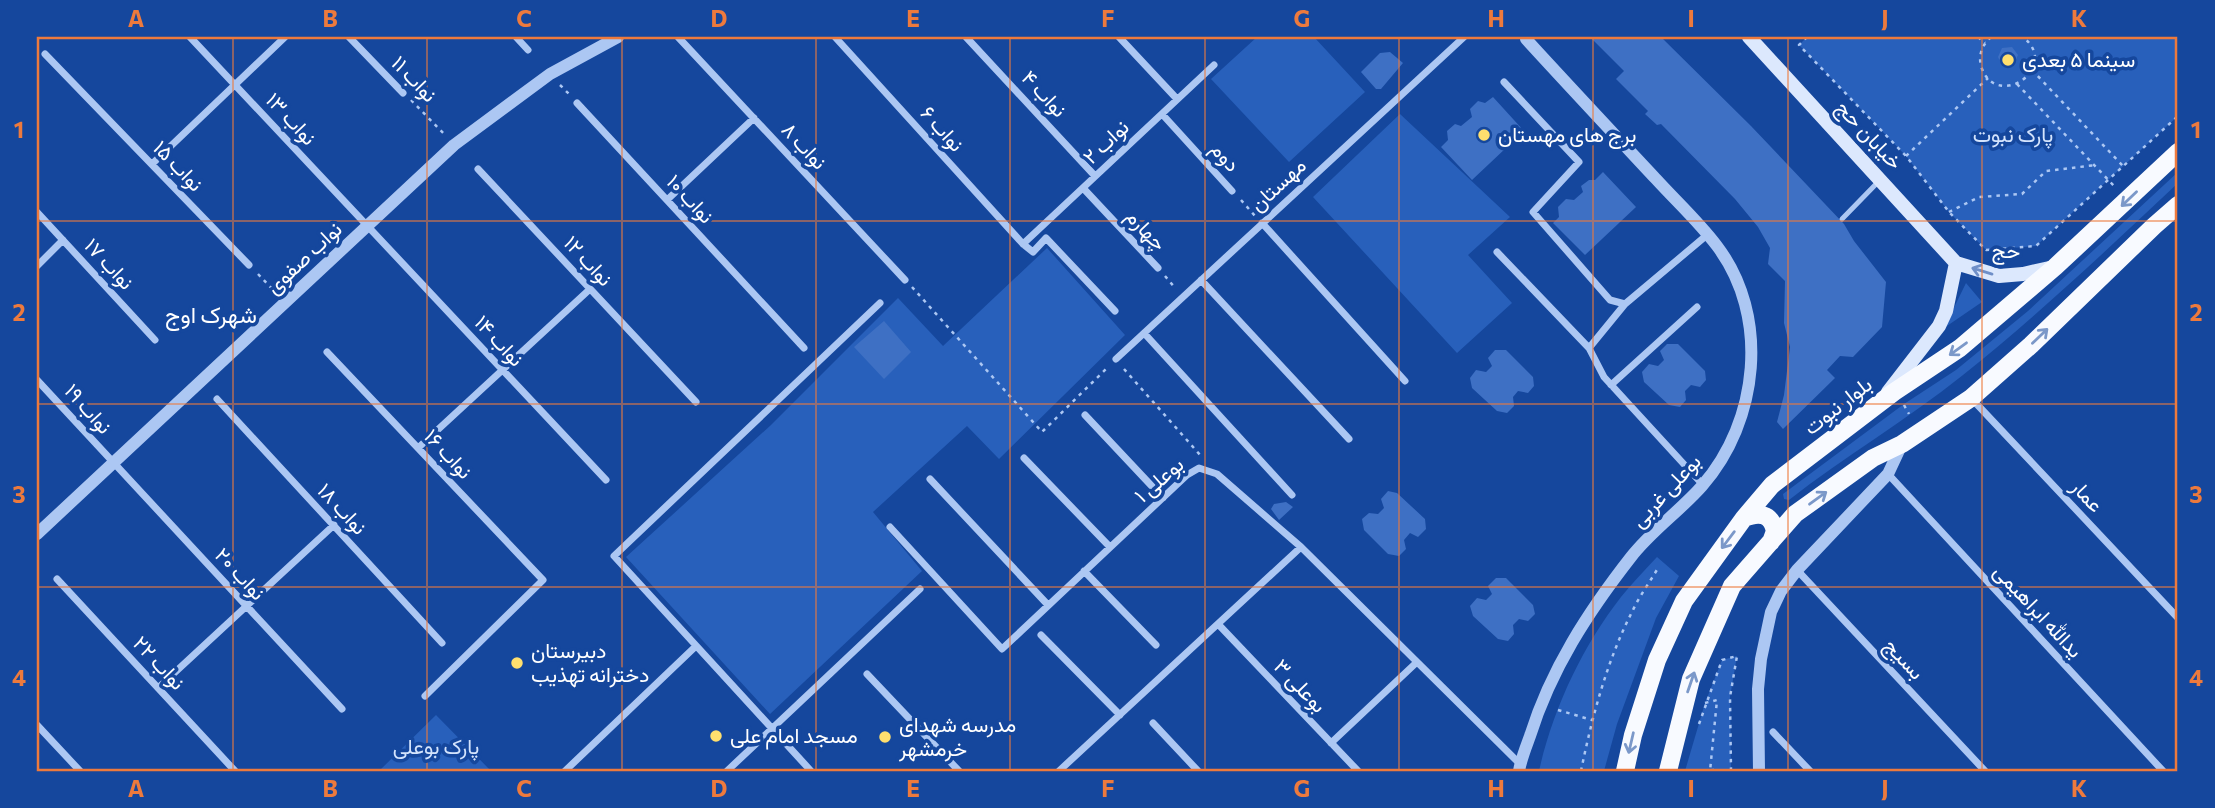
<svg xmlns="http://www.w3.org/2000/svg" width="2215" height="808" font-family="Commissioner,Vazirmatn,sans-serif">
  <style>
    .green { fill: #2860bb }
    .building { fill: #3e70c4 }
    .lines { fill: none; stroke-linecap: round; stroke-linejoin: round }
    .path { stroke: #acc7f3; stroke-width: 2.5; stroke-dasharray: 3.5 5; stroke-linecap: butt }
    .service { stroke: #acc7f3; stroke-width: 5 }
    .minor { stroke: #acc7f3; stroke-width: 7 }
    .tertiary { stroke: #acc7f3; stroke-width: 12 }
    .secondary { stroke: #dce8fd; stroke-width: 14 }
    .primary { stroke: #f8faff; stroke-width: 18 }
    .oneway { stroke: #7b98c9 }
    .oneway2 { stroke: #6f8fc8 }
    .grid { fill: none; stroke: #ed7a3d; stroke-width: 2; stroke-opacity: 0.55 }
    .poi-dot { fill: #ffdf6e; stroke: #15479d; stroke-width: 2.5 }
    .labels { text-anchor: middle; stroke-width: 7; stroke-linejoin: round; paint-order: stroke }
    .poi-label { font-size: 21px; fill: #fff; stroke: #15479d; text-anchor: start }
    .street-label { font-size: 21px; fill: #fff; stroke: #15479d }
    .park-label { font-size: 21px; fill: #d4e4fd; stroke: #15479d }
    .neighbourhood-label { font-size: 23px; fill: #fff; stroke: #15479d }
    .neatline { fill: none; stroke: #ed7a3d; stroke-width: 2.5 }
    .grid-label { font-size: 23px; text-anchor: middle; font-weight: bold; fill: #ed7a3d }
  </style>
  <rect width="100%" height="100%" fill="#15479d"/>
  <path class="green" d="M1257,37h57l51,55 -76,70 -78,-83z
    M1807,37h371v79l-142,130 -50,4 -37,-38 -43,-56 -107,-111z
    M1400,114l110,103 -42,38 44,48 -55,50 -144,-156z
    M2178,172v11c-70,66 -140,132 -215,192 -56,45 -118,81 -174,125l-5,-1 -1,-5 121,-90 52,-34 72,-59z
    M1047,248l78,87 -126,124 -32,-33 -94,86 49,59 -152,143 -144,-157 145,-132 127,-127 45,48z
    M1966,283l16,19 -38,26z
    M1657,557l22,19 -23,42 -39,106 -13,47h-65c14,-62 43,-124 82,-174 11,-14 24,-27 36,-40z
    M1737,656l-7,41 1,74h-46l20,-68 17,-43z
    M436,715l55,56h-112z"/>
  <path class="building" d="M1590,37h71l90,89 93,98 10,17 32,41 -4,45 -29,30 -13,-1 -13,14 8,8 -52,51 -6,-7 7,-27 6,-48 -6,-24 1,-42 -17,-17 2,-16 -12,-21 -23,-28 -74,-75 -4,1 -12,-11 3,-3 -32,-32 8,-8z
    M2012,47l6,8 -4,9 -6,2 -6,-1 -4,-8 4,-9z
    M1390,52l13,11 -22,26h-5l-15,-17 19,-19z
    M1493,97l31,34 -52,49 -31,-33 7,-7 -1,-9 8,-7 6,2 11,-9 -2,-8 8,-8 7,2z
    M1603,172l33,35 -51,48 -32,-32 6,-6 -1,-10 8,-8 8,1 9,-8 -2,-6 8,-6h6z
    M884,321l27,31 -27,27 -30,-32z
    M1667,344h11l27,27 1,9 -6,7 -9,-2 -6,6 1,9 -6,7 -11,-2 -25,-23 -2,-10 7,-8 9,2 6,-6 -4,-9z
    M1495,350h11l27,27 1,9 -6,7 -10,-2 -5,6 1,9 -7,7 -10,-2 -25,-23 -2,-10 6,-8 10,2 6,-6 -4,-8z
    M1388,491l9,2 28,26 1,10 -8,8 -8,-4 -6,7 2,9 -7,7 -11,-2 -24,-24 -2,-11 7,-6 9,1 6,-6 -3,-9z
    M1286,502l7,5 -14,13 -8,-11 3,-5z
    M1496,578h10l27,27 2,9 -7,7 -9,-2 -6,6 1,9 -6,7 -10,-2 -25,-23 -3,-10 7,-8 9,2 6,-6 -4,-8z"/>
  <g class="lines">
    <path class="path" d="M1807,37l-8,8 107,111 43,56 37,38 50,-4 142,-130
      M1978,37l7,6
      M1991,37c-8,7 -13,17 -10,29 14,46 81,2 42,-29
      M2032,70l91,96
      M2017,84l99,104
      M560,85l10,10
      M411,100l34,35
      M1906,156l82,-78
      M1241,200l14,16
      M1949,212l30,-15 43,-3 24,-23 50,-6
      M258,274l17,18
      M1165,276l11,13
      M912,287l130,145 66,-65
      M1124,369l77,87
      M1904,405l5,9
      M1705,703l12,-3 -7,71
      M1558,710l34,10
      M1699,724l23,-64 15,-4 -7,41 1,74
      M1581,771c11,-54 26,-111 52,-161 7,-15 17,-28 25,-42
      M1685,771l33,-1"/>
    <path class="service" d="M1842,219l37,-38"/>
    <path class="minor" d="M190,37l416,443
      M349,37l54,56
      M516,37l12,13
      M678,37l227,243
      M835,37l188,207 10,8 13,-14 69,73
      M966,37l129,139
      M1119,37l58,62
      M45,54l204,211
      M1504,82l75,80 -46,50 77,88 15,4 82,-69
      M577,103l227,245
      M1162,114l70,77
      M152,164l133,-127
      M478,169l218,233
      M1083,188l75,80
      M667,200l87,-82
      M37,212l118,128
      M1262,223l143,158
      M1023,244l191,-179
      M1497,252l92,96
      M37,266l26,-26
      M1201,280l148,159
      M1625,304l-36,44 15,29 99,108
      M1144,333l148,162
      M327,352l216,228 -118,116
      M1116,359l348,-322
      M37,380l305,329
      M1611,385l86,-78
      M1971,398l207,220
      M217,399l225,244
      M1085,415l78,83
      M418,448l172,-159
      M1024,458l86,89
      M1888,474l275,297
      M930,479l118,126
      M890,527l112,122 185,-174 12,-7 18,6 84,73 219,217
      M1797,570l188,201
      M1084,571l72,74
      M57,579l178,192
      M1218,624l140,147
      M1041,635l79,80
      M867,674l92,97
      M158,688l176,-163
      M1153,723l45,48
      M37,725l43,46
      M1773,732l37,39
      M1331,743l86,-81
      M565,771l131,-125
      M727,771l193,-182
      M811,771l-197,-215 266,-253
      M1059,771l242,-224"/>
    <path class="tertiary" d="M37,534l417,-389 96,-71 68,-37
      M1519,771c2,-12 7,-24 11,-35 21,-67 58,-124 101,-179 20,-26 49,-46 71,-71 57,-65 68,-170 15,-240 -18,-24 -41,-45 -61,-67 -43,-46 -87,-93 -130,-140
      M1759,771l-1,-82 3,-30 10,-47 10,-21 16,-21 91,-96 14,-30"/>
    <path class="secondary" d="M1749,37l207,226
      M1956,263l43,13 24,-2 31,-7
      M1888,392l51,-66 7,-15 10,-48"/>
    <path class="primary" d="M1744,518c15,-6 27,-5 31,13l-4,11
      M1625,771l8,-36 24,-75 27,-59 60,-83 28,-33 122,-93 66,-44 95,-81 123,-115
      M1668,771l23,-92 41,-93 63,-72 78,-56 29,-14 69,-46 60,-53 123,-119 24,-21"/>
  </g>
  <defs><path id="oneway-shaft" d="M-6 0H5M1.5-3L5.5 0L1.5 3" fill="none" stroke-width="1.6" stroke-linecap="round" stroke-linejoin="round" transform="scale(1.75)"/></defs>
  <g class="oneway">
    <use href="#oneway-shaft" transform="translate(2129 199) rotate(136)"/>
    <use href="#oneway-shaft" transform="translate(2040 336) rotate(-44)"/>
    <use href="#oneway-shaft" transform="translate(1958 349) rotate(144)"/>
    <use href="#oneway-shaft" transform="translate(1818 498) rotate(-36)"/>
    <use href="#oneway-shaft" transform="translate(1728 540) rotate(127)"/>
    <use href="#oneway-shaft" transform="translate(1691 682) rotate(-71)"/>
    <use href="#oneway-shaft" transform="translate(1631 743) rotate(103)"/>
  </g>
  <use class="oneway2" href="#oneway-shaft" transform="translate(1982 271) rotate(-163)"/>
  <path class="grid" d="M233,37v734M427,37v734M622,37v734M816,37v734M1010,37v734M1205,37v734M1399,37v734M1593,37v734M1788,37v734M1982,37v734M37,221h2141M37,404h2141M37,587h2141"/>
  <g class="poi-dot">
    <circle cx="2008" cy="60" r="7"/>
    <circle cx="1484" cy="135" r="7"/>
    <circle cx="517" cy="663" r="7"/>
    <circle cx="716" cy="736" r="7"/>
    <circle cx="885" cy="737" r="7"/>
  </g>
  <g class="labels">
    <g class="poi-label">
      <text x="2022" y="67">سینما ۵ بعدی</text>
      <text x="1498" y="142">برج های مهستان</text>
      <text x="531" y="658">دبیرستان<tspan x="531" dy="24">دخترانه تهذیب</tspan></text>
      <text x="899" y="732">مدرسه شهدای<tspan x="899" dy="24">خرمشهر</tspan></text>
      <text x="730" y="743">مسجد امام علی</text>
    </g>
    <g class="street-label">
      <text transform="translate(414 79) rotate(46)" y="7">نواب ۱۱</text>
      <text transform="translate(1044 94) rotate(47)" y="7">نواب ۴</text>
      <text transform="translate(291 119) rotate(47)" y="7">نواب ۱۳</text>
      <text transform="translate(942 129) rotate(48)" y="7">نواب ۶</text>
      <text transform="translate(1869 135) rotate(47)" y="7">خیابان حج</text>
      <text transform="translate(1106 142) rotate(-43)" y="7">نواب ۲</text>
      <text transform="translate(804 146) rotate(47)" y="7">نواب ۸</text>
      <text transform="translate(1225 157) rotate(48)" y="7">دوم</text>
      <text transform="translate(178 166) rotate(46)" y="7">نواب ۱۵</text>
      <text transform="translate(1278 185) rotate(-43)" y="7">مهستان</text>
      <text transform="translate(690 199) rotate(47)" y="7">نواب ۱۰</text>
      <text transform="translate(1146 230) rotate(47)" y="7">چهارم</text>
      <text transform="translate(2006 251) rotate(2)" y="7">حج</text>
      <text transform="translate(304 258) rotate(-43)" y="7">نواب صفوی</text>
      <text transform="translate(588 261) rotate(47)" y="7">نواب ۱۲</text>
      <text transform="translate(109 264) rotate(47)" y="7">نواب ۱۷</text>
      <text transform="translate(499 341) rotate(47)" y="7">نواب ۱۴</text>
      <text transform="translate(1838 406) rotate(-38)" y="7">بلوار نبوت</text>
      <text transform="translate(88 409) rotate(48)" y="7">نواب ۱۹</text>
      <text transform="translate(448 454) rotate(47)" y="7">نواب ۱۶</text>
      <text transform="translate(1159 480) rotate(-41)" y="7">بوعلی ۱</text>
      <text transform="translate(1666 491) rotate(-47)" y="7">بوعلی غربی</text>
      <text transform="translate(2087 496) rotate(47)" y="7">عمار</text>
      <text transform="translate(342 509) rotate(47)" y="7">نواب ۱۸</text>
      <text transform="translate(240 574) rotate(47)" y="7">نواب ۲۰</text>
      <text transform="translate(2038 611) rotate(47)" y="7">یدالله ابراهیمی</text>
      <text transform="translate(1904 659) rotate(47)" y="7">بسیج</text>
      <text transform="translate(159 663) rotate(47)" y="7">نواب ۲۲</text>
      <text transform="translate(1300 686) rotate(46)" y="7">بوعلی ۳</text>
    </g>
    <g class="park-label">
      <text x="2013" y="142">پارک نبوت</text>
      <text x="436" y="754">پارک بوعلی</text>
    </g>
    <g class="neighbourhood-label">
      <text x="211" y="323">شهرک اوج</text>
    </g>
  </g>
  <rect width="2215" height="808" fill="none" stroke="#15479d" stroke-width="77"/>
  <rect x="38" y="38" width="2138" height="732" class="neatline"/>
  <g class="grid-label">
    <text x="136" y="27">A</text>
    <text x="330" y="27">B</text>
    <text x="524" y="27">C</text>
    <text x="719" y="27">D</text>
    <text x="913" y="27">E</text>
    <text x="1108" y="27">F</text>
    <text x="1302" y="27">G</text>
    <text x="1496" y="27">H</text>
    <text x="1691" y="27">I</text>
    <text x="1885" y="27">J</text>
    <text x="2079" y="27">K</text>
    <text x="19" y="138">1</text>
    <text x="2196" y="138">1</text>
    <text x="19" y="321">2</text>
    <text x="2196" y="321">2</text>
    <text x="19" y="503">3</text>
    <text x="2196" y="503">3</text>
    <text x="19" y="686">4</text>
    <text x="2196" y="686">4</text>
    <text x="136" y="797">A</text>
    <text x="330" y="797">B</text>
    <text x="524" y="797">C</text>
    <text x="719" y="797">D</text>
    <text x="913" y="797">E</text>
    <text x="1108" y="797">F</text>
    <text x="1302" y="797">G</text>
    <text x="1496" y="797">H</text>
    <text x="1691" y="797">I</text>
    <text x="1885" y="797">J</text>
    <text x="2079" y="797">K</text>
  </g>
</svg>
